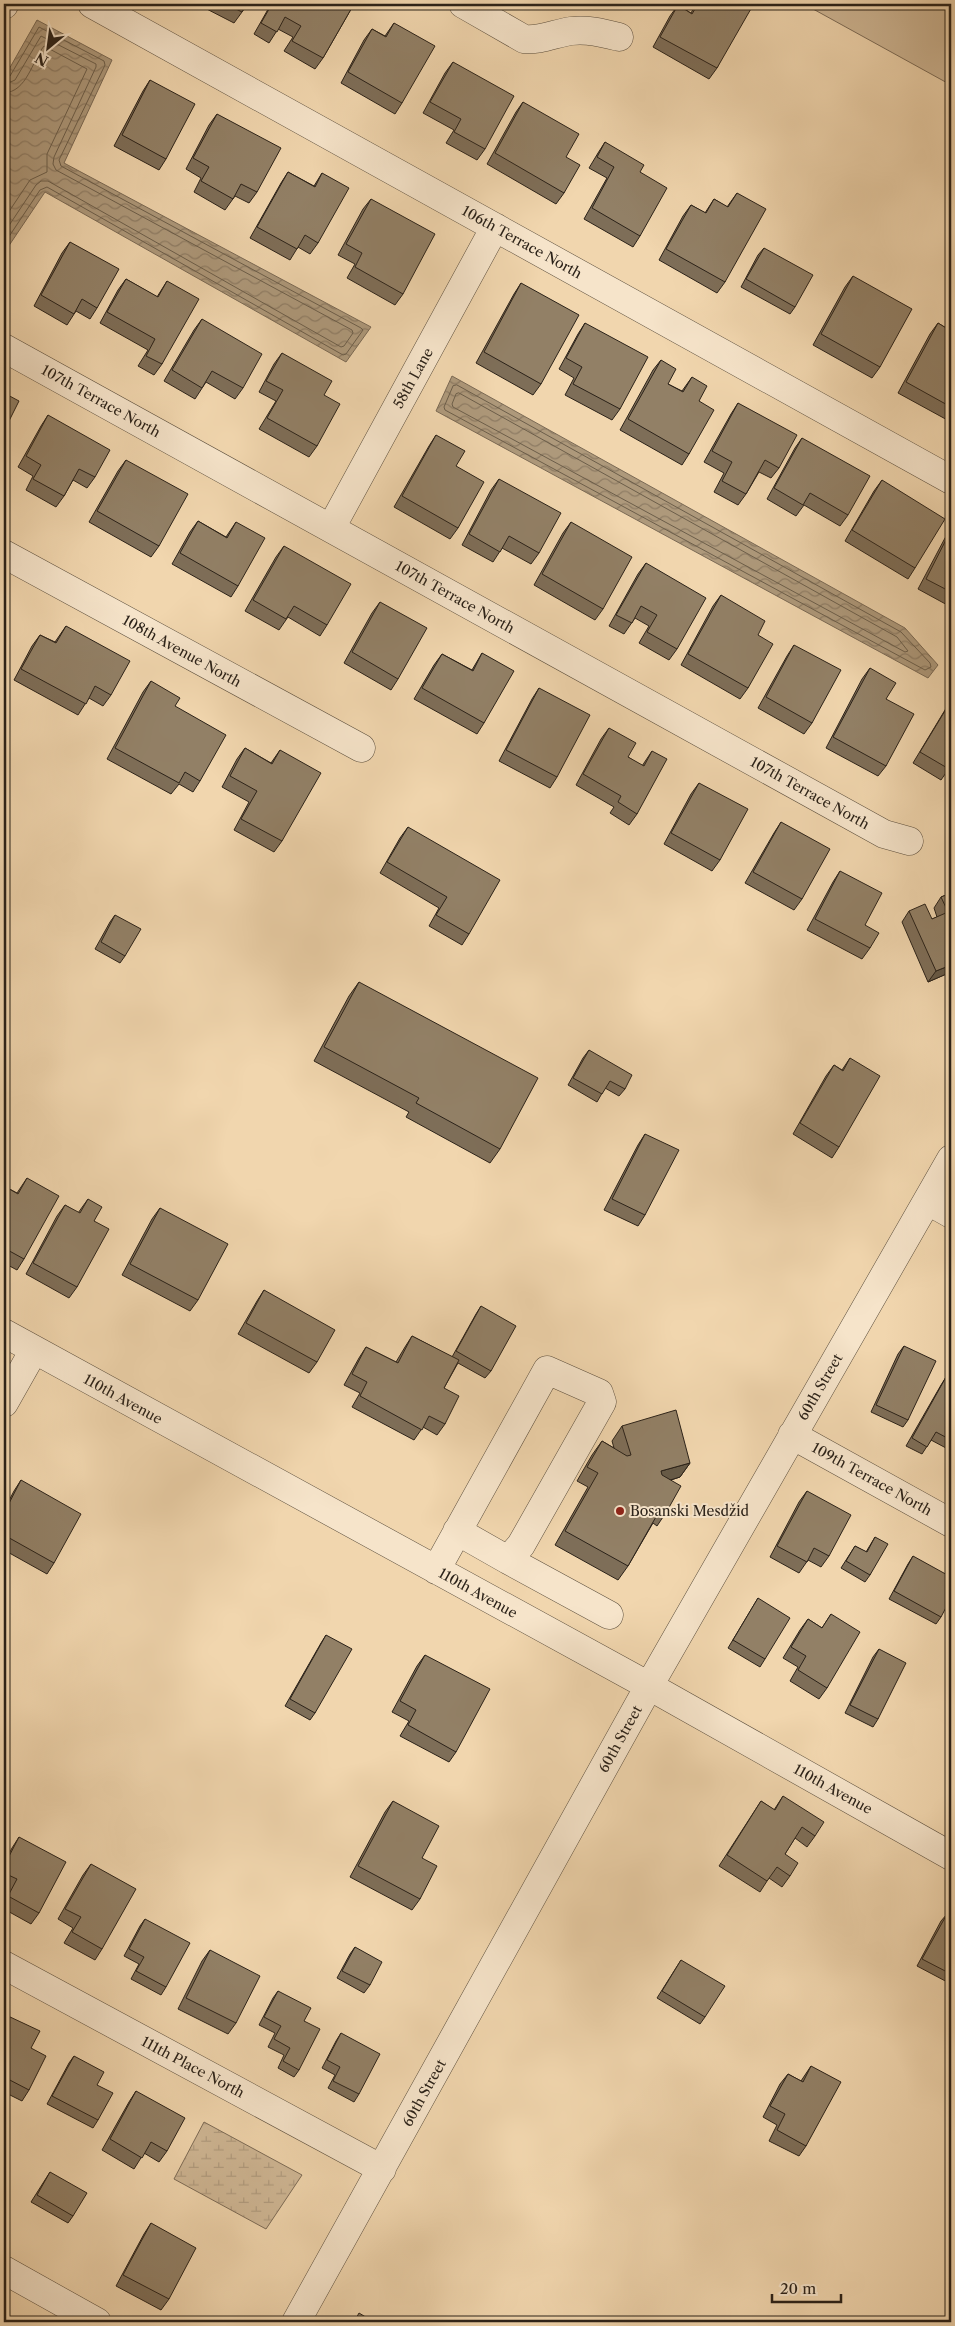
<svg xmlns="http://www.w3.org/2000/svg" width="955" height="2326" font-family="'Libre Caslon Text',serif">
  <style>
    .wetland { fill: url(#wetland-marsh); stroke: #7d6c57 }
    .green { fill: #cfb795; stroke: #7d6c57 }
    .water { fill: url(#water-waves); stroke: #7a6954 }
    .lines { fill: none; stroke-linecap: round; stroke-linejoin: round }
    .shore { stroke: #6c5e4a; stroke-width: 1 }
    .minor-casing { stroke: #5c4f3e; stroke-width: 29 }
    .minor { stroke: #f6e4ca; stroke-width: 28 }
    .wall { fill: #7e6e58; stroke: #2b2219 }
    .shaded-wall { fill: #665a47; stroke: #2b2219 }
    .building { fill: #928066; stroke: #2b2219 }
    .poi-dot { fill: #8f2418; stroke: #f6e4ca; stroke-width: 2 }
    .labels { text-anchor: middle; stroke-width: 4; stroke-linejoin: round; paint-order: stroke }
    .street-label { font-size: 14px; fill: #2b2219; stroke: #f6e4ca }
    .poi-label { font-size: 14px; fill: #2b2219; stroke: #f6e4ca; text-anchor: start }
  </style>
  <defs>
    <pattern id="wetland-marsh" width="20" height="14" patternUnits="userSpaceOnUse" patternTransform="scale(1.25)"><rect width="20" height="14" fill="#cfb795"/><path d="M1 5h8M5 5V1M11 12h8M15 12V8" fill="none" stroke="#b29d80"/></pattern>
    <pattern id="water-waves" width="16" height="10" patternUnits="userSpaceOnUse" patternTransform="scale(1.25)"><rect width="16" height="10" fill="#ae997b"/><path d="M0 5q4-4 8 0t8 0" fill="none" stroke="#8e7c64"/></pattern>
  </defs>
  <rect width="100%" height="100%" fill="#f1d6ae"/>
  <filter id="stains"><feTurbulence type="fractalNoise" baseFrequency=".004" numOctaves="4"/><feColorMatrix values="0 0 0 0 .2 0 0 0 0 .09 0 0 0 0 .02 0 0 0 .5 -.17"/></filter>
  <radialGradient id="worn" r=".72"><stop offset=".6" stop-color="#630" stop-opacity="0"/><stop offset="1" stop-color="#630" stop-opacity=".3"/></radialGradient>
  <path class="wetland" d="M204,2122l98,53 -36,54 -92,-50z"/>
  <path class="green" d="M804,4h147v81z"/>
  <path class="water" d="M37,20l75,40 -48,103 307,164 -25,35 -301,-170 -41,61v-175z
    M452,376l453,252 33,37 -10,13 -492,-267z"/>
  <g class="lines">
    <path class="shore" d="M4,79l6,-3 29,-49 65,34 1,4 -46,95 2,6 300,162 2,2 -17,24 -3,1 -296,-168 -7,3 -36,54
      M4,85l11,-5 26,-44 55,28v3l-42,90 -1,7 3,6 296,160 1,3 -9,13 -3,1 -293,-166h-7l-5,4 -32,48
      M4,93c23,-1 28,-32 40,-47l43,23 -40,85v18l-17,8 -26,39
      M457,385l444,247 29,31 1,4 -6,3 -480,-260 -1,-3 9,-21z
      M459,393l438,244 11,14 -3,1 -452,-245 -1,-3 4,-10z"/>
    <g class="minor-casing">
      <path id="minor" d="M92,4l859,476
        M463,4l61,35c16,2 32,-6 47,-8 17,-2 32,2 48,6
        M4,5v-1
        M4,348l880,486 25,7
        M331,528l164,-301
        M4,554l357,194
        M928,1201l23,13
        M4,1333l645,353 302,170
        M4,1403l30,-53
        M792,1435l159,88
        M508,1560l101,55
        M436,1570l111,-200 52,23 3,9 -81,143 -13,15 -51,-29
        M4,1965l378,204
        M4,2270l93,52
        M296,2322l353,-636 302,-527"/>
    </g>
    <use href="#minor" class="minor"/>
  </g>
  <path class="wall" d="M197,4h50l-5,8 -8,11z
    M271,4h83l-31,54 -8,11 -31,-18 9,-14 -15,-8 -9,14 -15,-9z
    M696,4h50l-29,64 -8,11 -56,-32 17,-31 8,-11 13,8z
    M394,23l8,80 -7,11 -54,-31 23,-43 8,-11 13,7z
    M453,62l32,87 -8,11 -31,-17 8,-13 -31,-17 22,-40z
    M150,80l16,79 -7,11 -45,-24 29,-55z
    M523,102l43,55 -2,36 -8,11 -69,-40 29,-52z
    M217,114l40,78 -8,11 -14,-7 -10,14 -31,-18 7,-14 -15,-9 23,-44z
    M605,142l35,30v64l-7,11 -49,-28 23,-41 -18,-10 9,-15z
    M288,172l26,14 8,-13 -4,70 -8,11 -12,-7 -8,13 -40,-22 31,-55z
    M737,193l-12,89 -8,11 -58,-33 24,-44 8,-11 14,8 9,-14 13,8z
    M371,199l32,95 -8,11 -48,-27 8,-14 -17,-9 25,-46z
    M70,242l27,66 -7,11 -14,-8 -9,14 -33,-19 28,-53z
    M764,248l31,59 -5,7 -49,-27 17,-32z
    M853,276l27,91 -8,11 -59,-33 32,-58z
    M126,279l31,18 10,-16 -5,83 -8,11 -16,-9 10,-16 -48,-27 18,-33z
    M521,283l20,101 -8,11 -57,-32 38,-69z
    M202,319l41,69 -8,11 -29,-17 -11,17 -31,-18 30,-51z
    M585,323l35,86 -8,11 -47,-25 9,-17 -15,-9 19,-35z
    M938,323l13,8v91l-53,-29 32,-59z
    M282,353l42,42 -7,51 -8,11 -50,-28 17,-28 -17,-9 15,-28z
    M661,360l7,24 14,7 10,-14 7,24 -10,53 -7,11 -62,-35 33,-60z
    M738,403l41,65 -8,10 -12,-6 -13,22 -8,11 -24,-13 10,-19 -20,-11 27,-48z
    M48,415l47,62 -8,11 -14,-8 -9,16 -8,11 -30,-17 7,-14 -15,-9 23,-41z
    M436,435l20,31 2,62 -8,11 -56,-32 35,-61z
    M802,438l46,77 -8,11 -36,-21 -8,11 -29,-17 28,-51z
    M126,460l33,86 -8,11 -62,-35 29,-51z
    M499,479l40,74 -8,11 -29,-16 -9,14 -31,-17 29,-55z
    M882,480l33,88 -7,11 -63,-38 29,-50z
    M198,521l28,16 10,-15 2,64 -7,11 -59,-33 18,-32z
    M571,522l32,87 -8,11 -61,-35 29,-52z
    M951,529v78l-33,-18 27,-51z
    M284,546l43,79 -7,11 -32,-19 -9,13 -34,-19 31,-54z
    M646,563l31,86 -8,11 -30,-17 10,-17 -14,-8 -11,16 -15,-8 29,-52z
    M721,595l37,40 -10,53 -8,11 -59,-34 32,-59z
    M380,602l18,77 -7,11 -47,-27 28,-50z
    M66,626l45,69 -8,11 -14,-8 -11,17 -64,-35 18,-34 8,-11 15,7z
    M794,645l18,78 -8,11 -46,-26 29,-52z
    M482,653l2,70 -7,11 -63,-35 20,-34 8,-11 30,16z
    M870,668l16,31v67l-8,10 -52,-28 36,-69z
    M151,681l49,100 -7,11 -14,-8 -8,10 -64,-35 36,-67z
    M539,688l18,89 -7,11 -51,-27 33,-62z
    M951,700v68l-1,-1 -9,13 -28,-17z
    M609,728l19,29 14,9 10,-15 -15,63 -8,11 -19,-12 4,-6 -38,-22 25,-46z
    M245,748l26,15 9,-13 2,91 -8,11 -40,-22 15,-28 -27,-15 15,-28z
    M699,783l21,77 -8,11 -48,-27 27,-50z
    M781,822l21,77 -8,11 -49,-27 29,-50z
    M408,827l61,107 -7,11 -33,-19 10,-18 -59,-35 20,-35z
    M840,871l25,54 5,23 -8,11 -55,-29 26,-48z
    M951,893v79l-23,10 -26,-60 7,-11 23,8 5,-2 -3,-9 7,-11z
    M115,915l10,41 -5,7 -25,-14 15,-27z
    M359,982l141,167 -10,14 -84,-46 3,-5 -95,-51 35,-65z
    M589,1050l36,39 -6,7 -14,-8 -8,14 -29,-17 15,-27z
    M850,1058l-11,89 -7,11 -39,-24 33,-58 8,-11 8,5z
    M645,1134v81l-7,11 -34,-16 34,-65z
    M27,1178l-3,81 -7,11 -13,-7v-77l13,7z
    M88,1199l6,22 -17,66 -8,11 -43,-24 31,-58 8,-11 13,8z
    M160,1208l38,92 -8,11 -68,-36 30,-56z
    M264,1290l53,72 -8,11 -71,-39 19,-33z
    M481,1306l10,65 -6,7 -27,-15 -14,25 1,36 -8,11 -14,-8 -9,13 -62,-33 8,-14 -16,-8 15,-27 7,-11 30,15 9,-15 7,-11 40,21 24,-43z
    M904,1346l4,74 -5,7 -32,-15 27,-58z
    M951,1352v7l-2,-2z
    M946,1377l5,3v61l-5,7 -15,-8 -9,14 -16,-8 35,-61z
    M622,1426l68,37 -10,14 -9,3 -4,31 -10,15 -4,-3 -25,43 -10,14 -63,-35 33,-58 -11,-6 15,-26 10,-14 12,7 -2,-7z
    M21,1480l33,83 -7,11 -43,-24v-40l10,-19z
    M807,1491l22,65 -8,11 -13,-7 -9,13 -29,-16 29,-55z
    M875,1537l-5,38 -5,7 -24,-14 14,-22 11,6z
    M913,1556l28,61 -5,7 -47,-25 19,-35z
    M758,1598l7,61 -5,8 -32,-19z
    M831,1614l-4,74 -8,11 -29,-18 8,-14 -15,-9 17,-28 8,-11 14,9z
    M326,1635l-11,78 -5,7 -25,-14 36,-63z
    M879,1649l-1,70 -5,8 -28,-14 28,-56z
    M425,1655l31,97 -7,10 -49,-26 9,-15 -17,-9 25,-46z
    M783,1796l32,40 -8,11 -12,-9 -10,16 5,22 -8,11 -13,-9 -9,14 -41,-26 42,-65 13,9z
    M393,1801l29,57 -2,41 -8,11 -62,-33 35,-65z
    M19,1837l20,76 -8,11 -27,-15v-9l5,-10 -5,-3v-24l8,-15z
    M91,1864l11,85 -7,11 -31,-17 9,-15 -15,-9 25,-44z
    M947,1914l4,2v68l-34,-18 24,-45z
    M145,1919l21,68 -5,8 -30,-16 8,-15 -15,-8 16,-30z
    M355,1947l15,38 -6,8 -27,-15 13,-24z
    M210,1950l26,73 -8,11 -50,-25 24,-48z
    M681,1960l24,57 -5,7 -43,-26z
    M278,1991l26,30 -5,49 -5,7 -16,-9 6,-13 -16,-8 7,-14 -16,-8 14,-27z
    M8,2016l23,32 -2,42 -7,11 -18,-9v-70z
    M341,2033l18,61 -5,8 -26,-14 7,-13 -13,-7 14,-27z
    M74,2056l23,29 1,35 -5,8 -46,-24 22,-41z
    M811,2066l-5,80 -7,10 -30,-15 8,-16 -14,-8 17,-33 8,-10 13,7z
    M136,2091l31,60 -8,11 -15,-9 -10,16 -32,-19 27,-48z
    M50,2172l23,44 -5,7 -37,-21z
    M151,2223l18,76 -8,11 -45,-24 28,-52z"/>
  <path class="shaded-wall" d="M951,965v7l-23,10 8,-11z
    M690,1463l-10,14 -29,9 10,-15z"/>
  <path class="building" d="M226,4h21l-5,8z
    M272,4h82l-31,54 -31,-17 9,-15 -16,-9 -8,15 -16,-9z
    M698,4h48l6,3 -35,61 -57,-31 18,-32 14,9z
    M394,23l41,23 -33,57 -54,-31 24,-43 14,8z
    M453,62l61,34 -29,53 -31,-17 7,-13 -31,-17z
    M150,80l45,24 -29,55 -44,-24z
    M523,102l56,32 -13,23 14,8 -16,28 -69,-40z
    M217,114l64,34 -24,44 -16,-8 -8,15 -32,-18 8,-14 -16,-9z
    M605,142l39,23 -4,7 27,16 -27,48 -48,-28 22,-41 -17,-10z
    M288,172l27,15 7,-14 27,15 -31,55 -13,-8 -8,14 -40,-22z
    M737,193l29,16 -41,73 -59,-33 25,-44 15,8 8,-14 14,8z
    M371,199l64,35 -32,60 -48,-27 7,-14 -16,-9z
    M70,242l49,27 -22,39 -15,-9 -8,15 -33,-19z
    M764,248l49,27 -18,32 -49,-28z
    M853,276l59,33 -32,58 -59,-33z
    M126,279l32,18 9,-16 32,18 -37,65 -16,-8 9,-17 -48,-27z
    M521,283l58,32 -38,69 -57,-32z
    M202,319l60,35 -19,34 -31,-17 -10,17 -30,-18z
    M585,323l63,34 -28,52 -47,-25 9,-17 -16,-9z
    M938,323l13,8v76l-45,-25z
    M282,353l50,28 -8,14 16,9 -23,42 -50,-28 16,-28 -17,-9z
    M661,360l15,9 -8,15 15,8 9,-15 15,9 -8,15 15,9 -25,44 -61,-35z
    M4,393l15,8 -15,30z
    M738,403l59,32 -18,33 -14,-8 -19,34 -24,-13 10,-19 -20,-11z
    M48,415l62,35 -15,27 -16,-8 -15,27 -31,-17 8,-14 -15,-9z
    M436,435l29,16 -9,15 28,16 -26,46 -56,-32z
    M802,438l68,38 -22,39 -38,-22 -7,12 -29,-17z
    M126,460l62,34 -29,52 -62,-35z
    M499,479l62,34 -22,40 -30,-17 -9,16 -31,-18z
    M882,480l63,39 -30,49 -63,-38z
    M198,521l29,17 9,-16 29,16 -27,48 -58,-33z
    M571,522l61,35 -29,52 -61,-35z
    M951,530v62l-25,-13z
    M284,546l67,38 -24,41 -33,-19 -8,13 -33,-19z
    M646,563l60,35 -29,51 -30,-17 10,-17 -16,-9 -9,17 -16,-8z
    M721,595l44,26 -7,14 15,9 -25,44 -60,-34z
    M380,602l47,26 -29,51 -46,-27z
    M4,605l5,3 -5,10z
    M66,626l64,35 -19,34 -16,-9 -9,18 -65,-35 19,-34 16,8z
    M794,645l47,25 -29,53 -46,-26z
    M482,653l32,18 -30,52 -62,-35 20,-34 31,17z
    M870,668l26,15 -10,16 28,15 -28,52 -53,-29z
    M151,681l29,17 -5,8 51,29 -26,46 -15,-9 -6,11 -64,-35z
    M539,688l51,27 -33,62 -51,-27z
    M951,701v64l-2,4 -29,-17z
    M609,728l27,15 -8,14 16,9 8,-15 15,8 -30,55 -19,-12 3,-6 -38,-22z
    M245,748l27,16 8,-14 41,23 -39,68 -41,-22 16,-28 -27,-15z
    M699,783l49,26 -28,51 -49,-27z
    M781,822l49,27 -28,50 -49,-27z
    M408,827l92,53 -31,54 -33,-19 11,-18 -60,-35z
    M840,871l42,22 -17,32 14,8 -9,15 -55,-29z
    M951,893v72l-15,6 -27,-60 16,-7 7,15 16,-7 -7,-15z
    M115,915l26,14 -16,27 -24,-14z
    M359,982l179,96 -38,71 -84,-46 3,-5 -95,-51z
    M589,1050l43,25 -7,14 -15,-8 -8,13 -29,-16z
    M850,1058l30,18 -41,71 -39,-24 34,-58 9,6z
    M645,1134l34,16 -34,65 -33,-16z
    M27,1178l32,18 -35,63 -20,-11v-62l14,8z
    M88,1199l14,8 -8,14 15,8 -32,58 -44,-24 32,-58 15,8z
    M160,1208l68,36 -30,56 -68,-36z
    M264,1290l71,40 -18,32 -71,-39z
    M481,1306l35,20 -25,45 -35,-20z
    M412,1336l47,24 -15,28 15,8 -14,28 -16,-8 -7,14 -62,-34 7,-14 -15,-8 14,-27 32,16z
    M904,1346l32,15 -28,59 -32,-15z
    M946,1377l5,3v60l-15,-8 -9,15 -15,-9z
    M676,1410l14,53 -29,8 1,4 19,11 -14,25 -6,-3 -33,58 -63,-35 33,-58 -11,-6 15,-26 25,15 4,-1 -9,-29z
    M21,1480l60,34 -27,49 -50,-28v-22z
    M807,1491l44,24 -22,41 -15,-8 -7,14 -30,-16z
    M875,1537l13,7 -18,31 -24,-14 9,-15 12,6z
    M913,1556l38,21v21l-10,19 -47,-26z
    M758,1598l32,20 -25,41 -32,-19z
    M831,1614l29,18 -33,56 -29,-18 8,-14 -15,-9 17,-28 14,9z
    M326,1635l26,14 -37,64 -25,-14z
    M879,1649l27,14 -28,56 -28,-14z
    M425,1655l65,34 -34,63 -48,-27 8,-15 -16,-9z
    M783,1796l41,26 -9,14 -13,-9 -17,27 13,9 -8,13 -13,-9 -10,14 -40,-26 34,-54 14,9z
    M393,1801l46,25 -17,32 15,8 -17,33 -62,-33z
    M19,1837l47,25 -27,51 -31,-17 9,-17 -13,-6v-7z
    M91,1864l45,25 -34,60 -30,-17 9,-15 -16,-8z
    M947,1914l4,2v58l-29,-15z
    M145,1919l45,24 -24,44 -30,-16 8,-14 -15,-8z
    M355,1947l27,15 -12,23 -28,-14z
    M210,1950l50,26 -24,47 -50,-25z
    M681,1960l44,26 -20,31 -43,-26z
    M278,1991l33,17 -7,13 16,8 -21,41 -16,-9 7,-13 -16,-9 7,-13 -17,-9z
    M8,2016l32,15 -9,17 15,8 -17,34 -25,-13v-52z
    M341,2033l39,21 -21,40 -26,-13 7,-14 -13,-7z
    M74,2056l30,16 -7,13 16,8 -15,27 -46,-24z
    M811,2066l30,16 -35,64 -29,-16 8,-16 -15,-8 18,-32 15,8z
    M136,2091l49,27 -18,33 -16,-9 -9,16 -32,-19z
    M50,2172l37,21 -14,23 -36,-21z
    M151,2223l45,25 -27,51 -46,-24z
    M359,2313l15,9h-20z"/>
  <circle class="poi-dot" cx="620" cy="1511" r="5"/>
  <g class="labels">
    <g class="street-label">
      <text transform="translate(522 242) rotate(29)" y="5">106th Terrace North</text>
      <text transform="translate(413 378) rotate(-61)" y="5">58th Lane</text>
      <text transform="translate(101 401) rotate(29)" y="5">107th Terrace North</text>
      <text transform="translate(455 597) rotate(29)" y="5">107th Terrace North</text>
      <text transform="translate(182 651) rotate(29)" y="5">108th Avenue North</text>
      <text transform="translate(810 793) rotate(29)" y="5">107th Terrace North</text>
      <text transform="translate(820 1387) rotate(-60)" y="5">60th Street</text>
      <text transform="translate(123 1399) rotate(29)" y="5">110th Avenue</text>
      <text transform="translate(872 1479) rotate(29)" y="5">109th Terrace North</text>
      <text transform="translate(478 1593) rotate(29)" y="5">110th Avenue</text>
      <text transform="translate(620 1739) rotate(-61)" y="5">60th Street</text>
      <text transform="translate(833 1789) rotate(29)" y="5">110th Avenue</text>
      <text transform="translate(193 2067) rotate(28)" y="5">111th Place North</text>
      <text transform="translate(424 2093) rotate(-61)" y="5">60th Street</text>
    </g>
    <g class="poi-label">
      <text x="630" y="1516">Bosanski Mesdžid</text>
    </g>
  </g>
  <rect width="955" height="2326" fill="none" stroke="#f1d6ae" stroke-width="20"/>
  <rect x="5" y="5" width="945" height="2316" fill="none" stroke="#2b2219" stroke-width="2.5"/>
  <rect x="10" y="10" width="935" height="2306" fill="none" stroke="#2b2219"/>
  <g transform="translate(48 48) rotate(209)" stroke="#f6e4ca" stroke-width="4" paint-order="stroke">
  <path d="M0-4L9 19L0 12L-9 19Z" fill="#2b2219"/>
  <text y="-8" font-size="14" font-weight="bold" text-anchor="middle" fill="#2b2219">N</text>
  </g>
  <path d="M772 2294v8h69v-8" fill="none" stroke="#2b2219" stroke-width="2.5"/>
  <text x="780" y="2294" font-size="15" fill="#2b2219" stroke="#f6e4ca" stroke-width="4" paint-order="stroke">20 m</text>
  <rect width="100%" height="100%" filter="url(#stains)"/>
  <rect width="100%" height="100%" fill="url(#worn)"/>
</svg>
